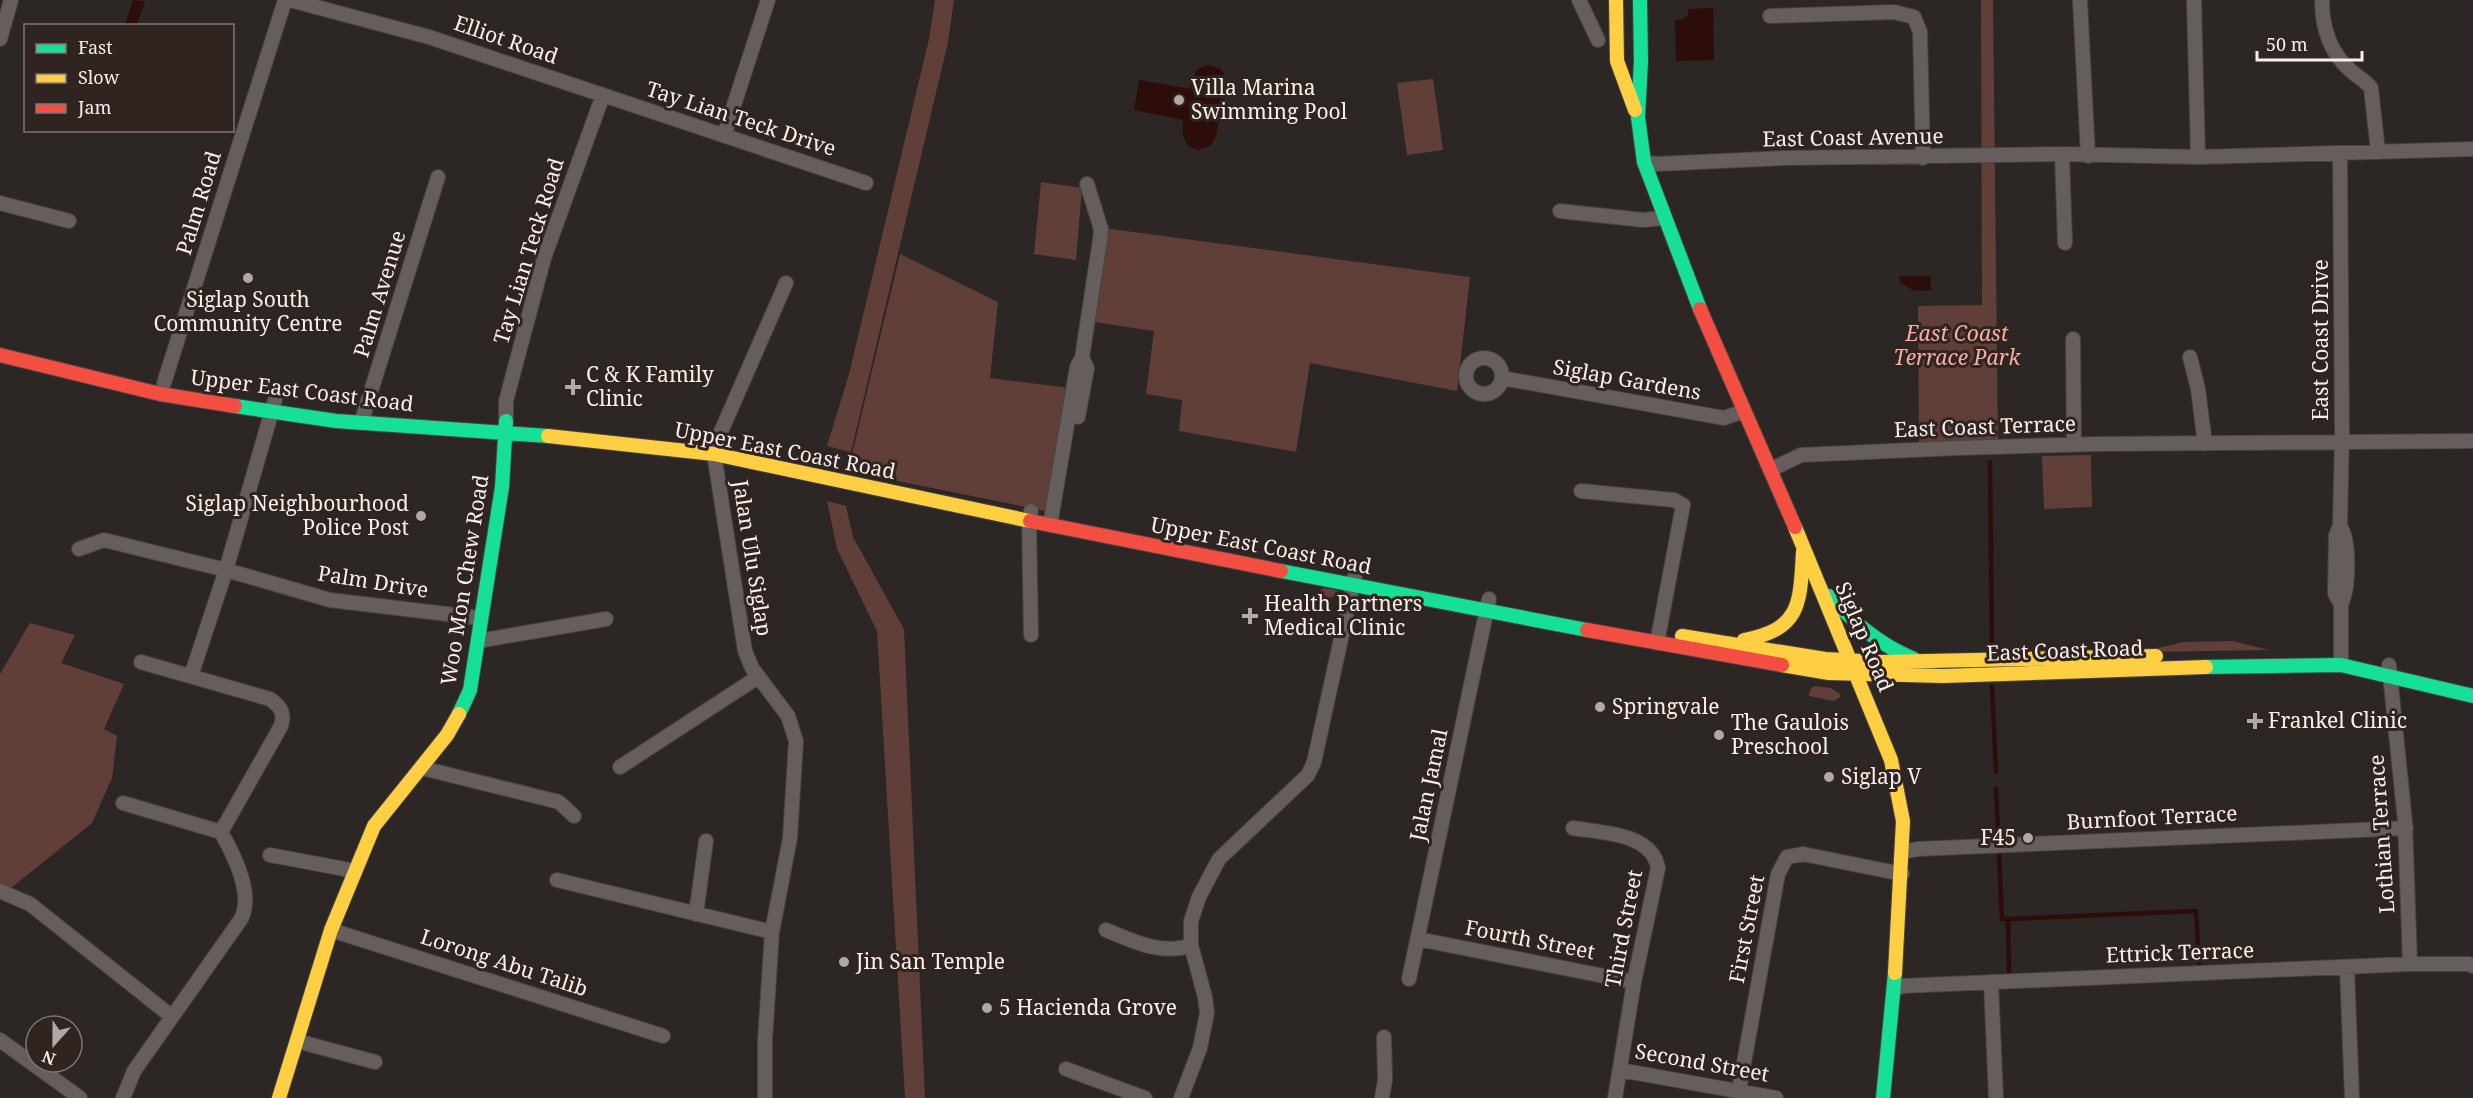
<svg xmlns="http://www.w3.org/2000/svg" width="2473" height="1098" font-family="'Noto Serif',serif">
  <style>
    .green { fill: #613f39 }
    .water { fill: #2c0d09 }
    .lines { fill: none; stroke-linecap: round; stroke-linejoin: round }
    .stream { stroke: #2c0d09; stroke-width: 4.5 }
    .street-casing { stroke: #484341; stroke-width: 16 }
    .fast-casing { stroke: #484341; stroke-width: 16 }
    .slow-casing { stroke: #484341; stroke-width: 16 }
    .jam-casing { stroke: #484341; stroke-width: 16 }
    .street { stroke: #655e5d; stroke-width: 14 }
    .fast { stroke: #16e098; stroke-width: 14 }
    .slow { stroke: #ffcf43; stroke-width: 14 }
    .jam { stroke: #f24e42; stroke-width: 14 }
    .poi-dot { fill: #b1a9a7; stroke: #302421; stroke-width: 2 }
    .labels { text-anchor: middle; stroke-width: 6; stroke-linejoin: round; paint-order: stroke }
    .street-label { font-size: 21px; fill: #f8efed; stroke: #302421 }
    .poi-label { font-size: 21px; fill: #f8efed; stroke: #302421; text-anchor: start }
    .park-label { font-size: 21px; font-style: italic; fill: #f7aea1; stroke: #302421 }
  </style>
  <rect width="100%" height="100%" fill="#2c2624"/>
  <path class="green" d="M935,0h19l-6,42 -97,410 -24,-6 22,-72 80,-335z
    M1981,0h12l5,446 -79,3 -1,-143 64,-1z
    M1433,79l10,71 -36,5 -10,-72z
    M1041,182l41,6 -6,72 -42,-6z
    M1103,228l367,49 -13,114 -147,-28 -14,89 -117,-21 3,-31 -36,-6 8,-63 -66,-10z
    M900,254l98,48 -8,76 87,11 -21,124 -208,-42z
    M2091,455l1,52 -48,2 -2,-53z
    M827,501l19,5 7,31 51,92 21,469h-20l-28,-467 -40,-82z
    M1324,588l12,2 5,4 -13,4 -13,-4z
    M30,623l45,12 -14,28 63,21 -20,45 13,7 -5,42 -20,45 -81,65 -11,-5v-209z
    M2233,641l36,9 -120,2 -1,-2 36,-8z
    M1814,686l17,2 9,6v3l-6,4 -25,-5 1,-6z"/>
  <path class="water" d="M133,0l12,1 -8,24h-12z
    M1713,8l1,52 -38,1 -1,-41 8,-1 5,-4v-6z
    M1209,65l11,4 4,4 2,12 -10,51 -6,10 -11,4c-17,-3 -17,-16 -16,-30l-49,-10 5,-30 51,9c3,-12 5,-22 19,-24z
    M1899,276h31l1,14 -16,1 -15,-8z"/>
  <g class="lines">
    <path class="stream" d="M1990,462l2,185
      M1992,686l4,86
      M1996,789l6,130h6l1,54
      M2008,919l188,-8 3,53"/>
    <g class="street-casing">
      <path id="street" d="M290,0l139,37 437,146
        M1579,0l19,40
        M2080,0l8,156
        M2194,0l4,157
        M2322,0c0,27 7,51 27,69 7,7 16,11 22,19l7,64
        M1770,16l124,-4 20,5 6,15 3,126
        M0,39l11,-39
        M724,136l44,-136
        M2062,154l3,89
        M2340,154l2,278 -2,94 -4,9 -1,59 6,10v61
        M1644,162l12,2 129,-6 277,-4 136,3 275,-8
        M0,203l69,18
        M1560,211l83,9 22,-2
        M2073,339l1,106
        M2190,357l8,32 7,55
        M1466 376a18 18 0 1 1 36 0a18 18 0 1 1-36 0Z
        M1502,378l222,40 20,-7
        M164,383l121,-383
        M1078,417l9,-49 -5,-10
        M506,421v-20l38,-143 59,-163
        M361,423l77,-246
        M1770,470l31,-15 156,-7 140,-4 376,-3
        M1581,491l93,9 9,5 -26,138
        M1050,525l27,-158 5,-9 18,-118 1,-11 -14,-45
        M2340,526c10,15 9,62 1,78
        M79,549l25,-9 122,30 104,30 150,18
        M1031,635l-2,-114 2,-10
        M478,641l128,-22
        M141,662l129,37c11,8 15,14 11,27l-60,106
        M2389,665l16,157 5,142
        M191,676l35,-106 49,-170
        M620,767l138,-90
        M422,768l137,34 15,14
        M123,803l98,29c13,23 33,62 20,87l-107,152 -11,27
        M1573,828c29,5 79,5 85,40l-24,114 -19,116
        M1902,852l16,-3 488,-21
        M270,855l85,16
        M557,880l215,52
        M0,891l30,13 141,112
        M696,914l10,-73
        M331,930l332,106
        M1106,930c27,11 56,26 85,15
        M1418,939l216,43
        M2347,968l5,130
        M1409,979l80,-380
        M1991,982l5,116
        M1894,990l8,-4 508,-22h59l4,2
        M0,1040l80,58
        M297,1041l78,21
        M1066,1069l79,29
        M1620,1070l156,28
        M1739,1090l39,-216 9,-17 16,-3 99,20
        M765,1098v-58l7,-108 18,-94 6,-97 -8,-25 -36,-48 -7,-17 -31,-197 2,-11 70,-160
        M1181,1098l19,-50 7,-35 -2,-16 -14,-52v-24l8,-24 20,-38 89,-84 6,-13 41,-187
        M1382,1098l3,-18 -1,-43"/>
    </g>
    <g class="fast-casing">
      <path id="fast" d="M1640,0l1,61 -3,56 6,45 56,147
        M235,406l101,15 212,15
        M1281,571l306,59
        M1829,596c26,27 50,49 85,63
        M2206,667l135,-2 132,31
        M459,714l11,-24 32,-203 4,-66
        M1883,1098l12,-125"/>
    </g>
    <g class="slow-casing">
      <path id="slow" d="M1616,0l1,61 18,49
        M548,436l166,18 316,67
        M1795,527l96,233 12,61 -8,152
        M1682,636l143,23 56,3 275,-6
        M1744,640c57,-11 56,-36 59,-88
        M1782,665l47,8 114,3 263,-9
        M279,1098l52,-168 43,-104 73,-91 12,-21"/>
    </g>
    <g class="jam-casing">
      <path id="jam" d="M1700,309l95,218
        M0,355l160,39 75,12
        M1030,521l251,50
        M1587,630l195,35"/>
    </g>
    <use href="#street" class="street"/>
    <use href="#fast" class="fast"/>
    <use href="#slow" class="slow"/>
    <use href="#jam" class="jam"/>
  </g>
  <g class="poi-dot">
    <circle cx="1179" cy="100" r="6"/>
    <circle cx="248" cy="278" r="6"/>
    <path d="M570 378h6v6h6v6h-6v6h-6v-6h-6v-6h6z"/>
    <circle cx="421" cy="516" r="6"/>
    <path d="M1247 607h6v6h6v6h-6v6h-6v-6h-6v-6h6z"/>
    <circle cx="1600" cy="707" r="6"/>
    <path d="M2252 712h6v6h6v6h-6v6h-6v-6h-6v-6h6z"/>
    <circle cx="1719" cy="735" r="6"/>
    <circle cx="1829" cy="777" r="6"/>
    <circle cx="2028" cy="838" r="6"/>
    <circle cx="844" cy="962" r="6"/>
    <circle cx="987" cy="1008" r="6"/>
  </g>
  <g class="labels">
    <g class="street-label">
      <text transform="translate(506 40) rotate(19)" y="7">Elliot Road</text>
      <text transform="translate(741 119) rotate(18)" y="7">Tay Lian Teck Drive</text>
      <text transform="translate(1853 138) rotate(-1)" y="7">East Coast Avenue</text>
      <text transform="translate(199 203) rotate(-73)" y="7">Palm Road</text>
      <text transform="translate(529 251) rotate(-73)" y="7">Tay Lian Teck Road</text>
      <text transform="translate(380 294) rotate(-73)" y="7">Palm Avenue</text>
      <text transform="translate(2321 340) rotate(-90)" y="7">East Coast Drive</text>
      <text transform="translate(1627 380) rotate(10)" y="7">Siglap Gardens</text>
      <text transform="translate(302 391) rotate(7)" y="7">Upper East Coast Road</text>
      <text transform="translate(1985 427) rotate(-2)" y="7">East Coast Terrace</text>
      <text transform="translate(785 451) rotate(11)" y="7">Upper East Coast Road</text>
      <text transform="translate(1261 546) rotate(11)" y="7">Upper East Coast Road</text>
      <text transform="translate(752 558) rotate(81)" y="7">Jalan Ulu Siglap</text>
      <text transform="translate(465 580) rotate(-81)" y="7">Woo Mon Chew Road</text>
      <text transform="translate(373 582) rotate(9)" y="7">Palm Drive</text>
      <text transform="translate(1864 637) rotate(67)" y="7">Siglap Road</text>
      <text transform="translate(2065 651) rotate(-2)" y="7">East Coast Road</text>
      <text transform="translate(1429 785) rotate(-78)" y="7">Jalan Jamal</text>
      <text transform="translate(2152 818) rotate(-3)" y="7">Burnfoot Terrace</text>
      <text transform="translate(2382 834) rotate(-94)" y="7">Lothian Terrace</text>
      <text transform="translate(1624 929) rotate(-79)" y="7">Third Street</text>
      <text transform="translate(1747 929) rotate(-79)" y="7">First Street</text>
      <text transform="translate(1530 940) rotate(11)" y="7">Fourth Street</text>
      <text transform="translate(2180 953) rotate(-2)" y="7">Ettrick Terrace</text>
      <text transform="translate(504 963) rotate(18)" y="7">Lorong Abu Talib</text>
      <text transform="translate(1702 1063) rotate(10)" y="7">Second Street</text>
    </g>
    <g class="poi-label">
      <text x="1191" y="95">Villa Marina<tspan x="1191" dy="24">Swimming Pool</tspan></text>
      <text x="248" y="307" text-anchor="middle">Siglap South<tspan x="248" dy="24">Community Centre</tspan></text>
      <text x="586" y="382">C &amp; K Family<tspan x="586" dy="24">Clinic</tspan></text>
      <text x="409" y="511" text-anchor="end">Siglap Neighbourhood<tspan x="409" dy="24">Police Post</tspan></text>
      <text x="1264" y="611">Health Partners<tspan x="1264" dy="24">Medical Clinic</tspan></text>
      <text x="1612" y="714">Springvale</text>
      <text x="2268" y="728">Frankel Clinic</text>
      <text x="1731" y="730">The Gaulois<tspan x="1731" dy="24">Preschool</tspan></text>
      <text x="1841" y="784">Siglap V</text>
      <text x="2016" y="845" text-anchor="end">F45</text>
      <text x="856" y="969">Jin San Temple</text>
      <text x="999" y="1015">5 Hacienda Grove</text>
    </g>
    <g class="park-label">
      <text x="1957" y="341">East Coast<tspan x="1957" dy="24">Terrace Park</tspan></text>
    </g>
  </g>
  <rect x="24" y="24" width="210" height="108" fill="#302421" stroke="#807573" stroke-width="1.5"/>
  <rect x="36" y="44" width="30" height="9" fill="#16e098" stroke="#807573" stroke-width="1.5"/>
  <text x="78" y="54" font-size="18" fill="#f8efed">Fast</text>
  <rect x="36" y="74" width="30" height="9" fill="#ffcf43" stroke="#807573" stroke-width="1.5"/>
  <text x="78" y="84" font-size="18" fill="#f8efed">Slow</text>
  <rect x="36" y="104" width="30" height="9" fill="#f24e42" stroke="#807573" stroke-width="1.5"/>
  <text x="78" y="114" font-size="18" fill="#f8efed">Jam</text>
  <g transform="translate(54 1044) rotate(201)"><circle r="28" fill="#302421" stroke="#807573" stroke-width="1.5"/>
  <path d="M0-4.5L10 22L0 15L-10 22Z" fill="#b1a9a7"/>
  <text y="-9" font-size="16" font-weight="bold" text-anchor="middle" fill="#f8efed">N</text>
  </g>
  <path d="M2257 51v9h105v-9" fill="none" stroke="#f8efed" stroke-width="3"/>
  <text x="2266" y="51" font-size="18" fill="#f8efed" stroke="#302421" stroke-width="4.5" paint-order="stroke">50 m</text>
</svg>
